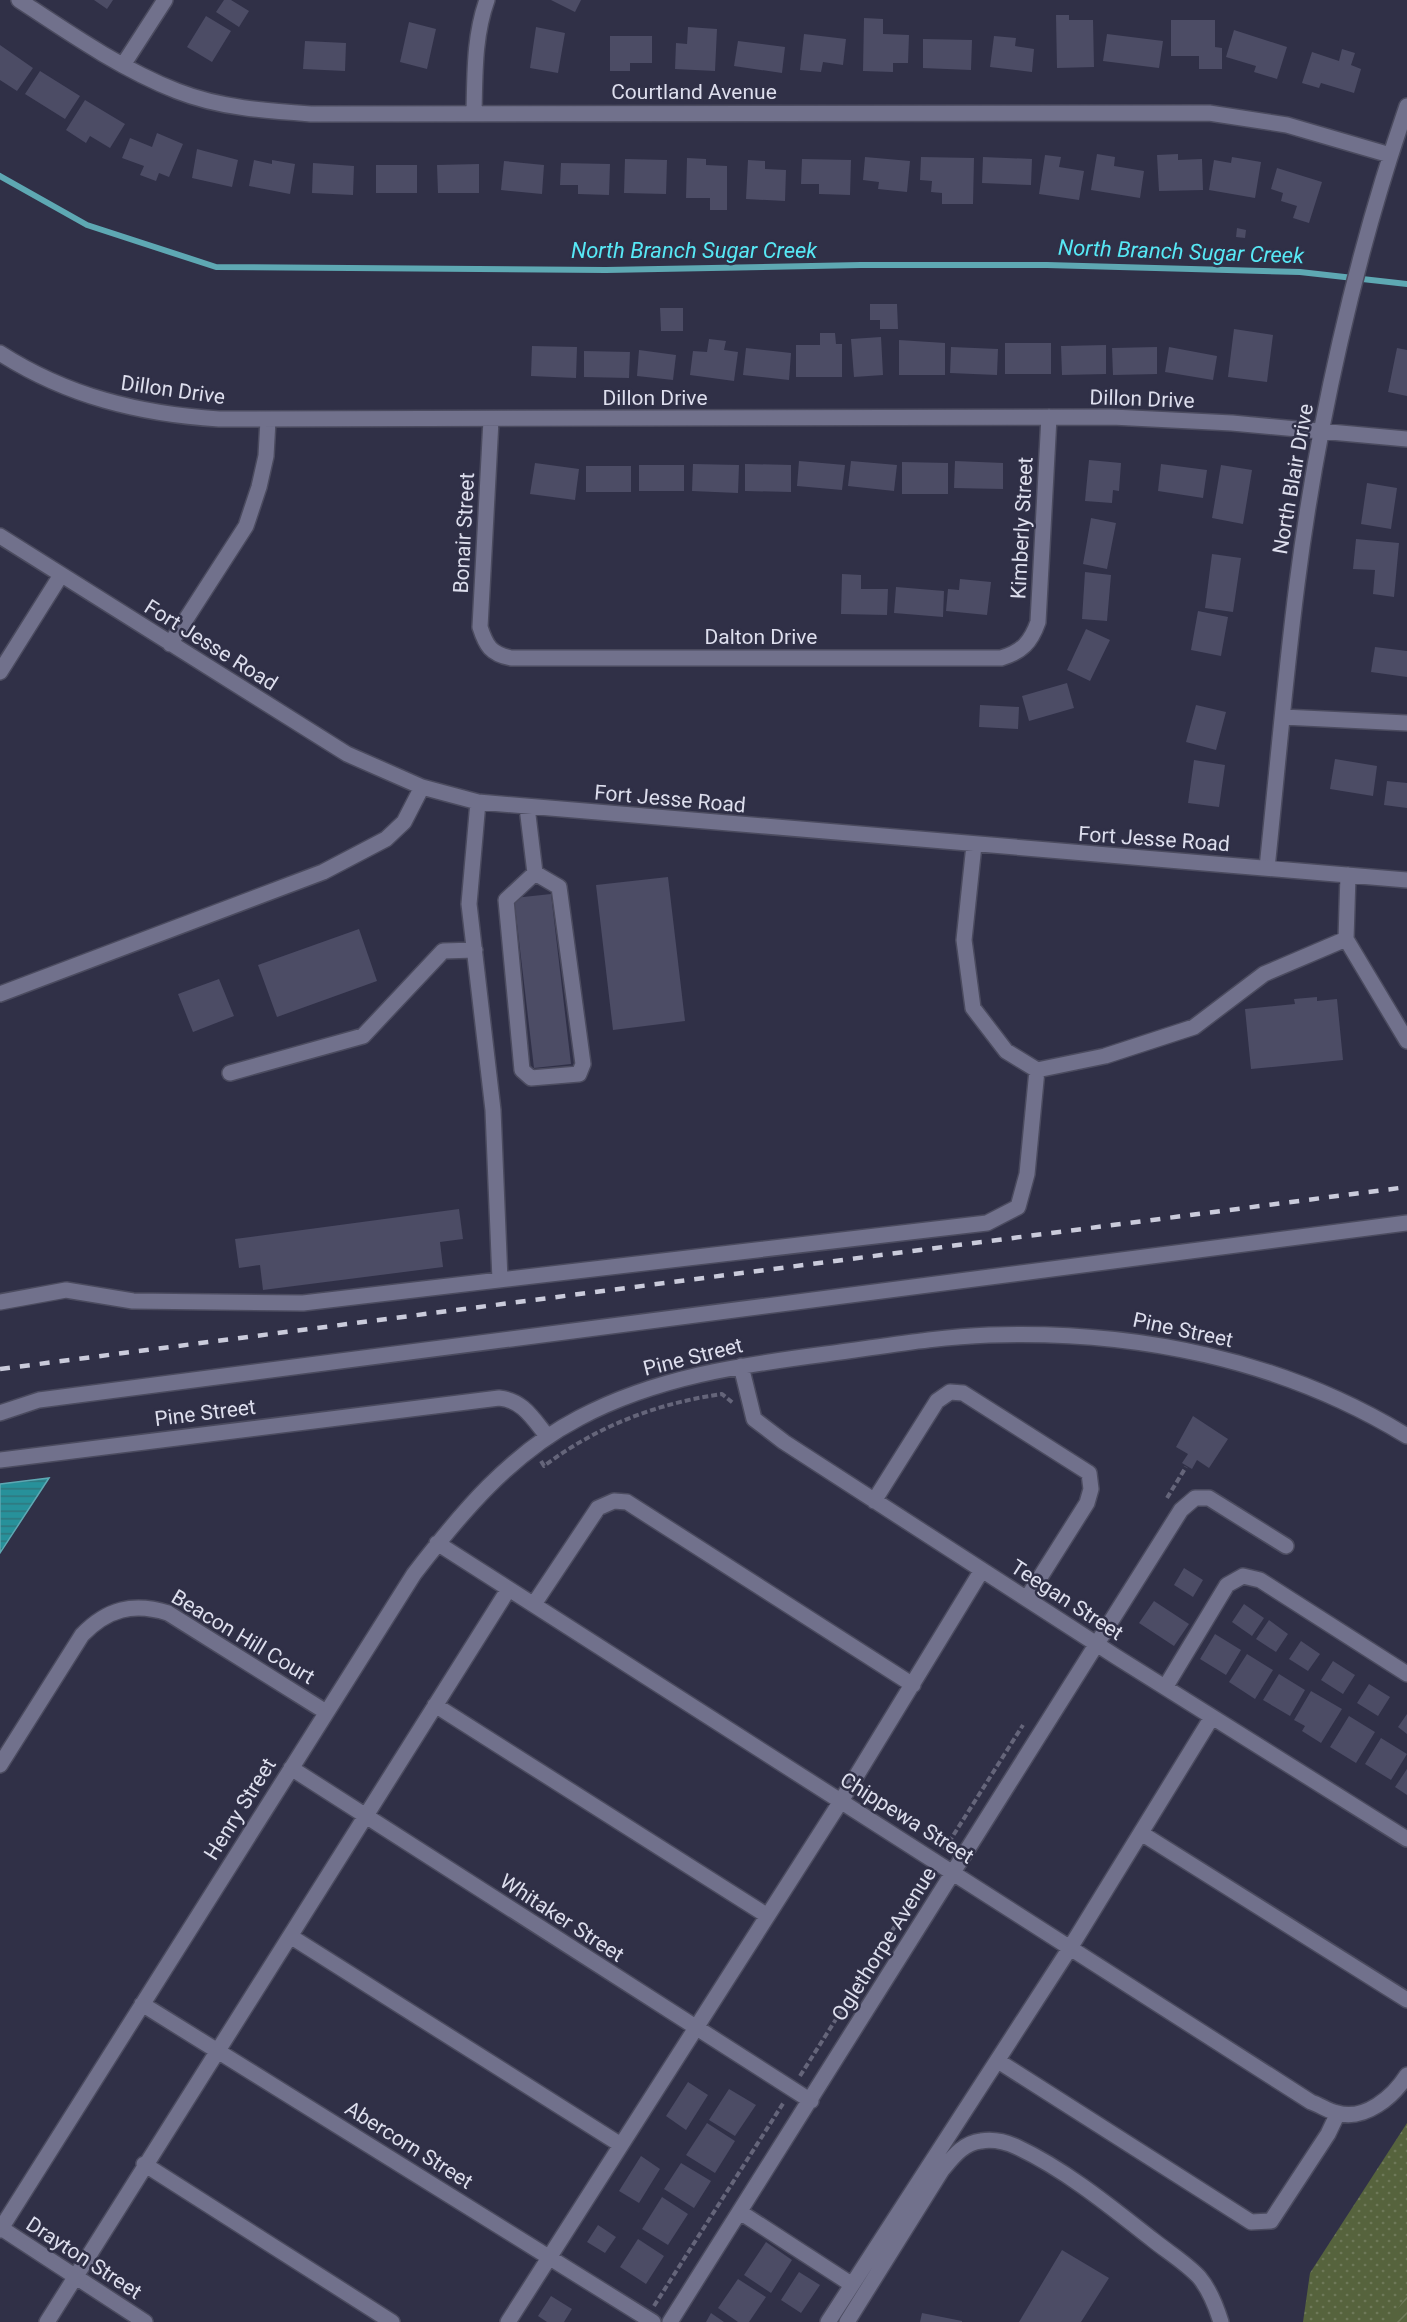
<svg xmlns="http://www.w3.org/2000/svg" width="1407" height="2322" font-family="Roboto,sans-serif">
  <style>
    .park { fill: url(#park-dots) }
    .garden { fill: url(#garden-furrows) }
    .water { fill: url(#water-rules); stroke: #5ea8b3; stroke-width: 1.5 }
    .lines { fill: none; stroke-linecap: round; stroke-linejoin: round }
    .stream { stroke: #5ea8b3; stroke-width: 6 }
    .building { fill: #4c4c65 }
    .minor-casing { stroke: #4b4b5f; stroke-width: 18 }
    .path { stroke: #65657a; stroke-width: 4; stroke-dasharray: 6 3; stroke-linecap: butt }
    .minor { stroke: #71718c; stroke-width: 15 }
    .rail { stroke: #cacbdb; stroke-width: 4.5; stroke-dasharray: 10 10; stroke-linecap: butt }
    .labels { text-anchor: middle; stroke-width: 5; stroke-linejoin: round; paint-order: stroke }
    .street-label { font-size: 21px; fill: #dddeed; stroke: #303047 }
    .water-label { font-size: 22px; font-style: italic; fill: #57e8f5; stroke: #303047 }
  </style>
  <defs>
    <pattern id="park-dots" width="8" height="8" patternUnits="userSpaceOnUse" patternTransform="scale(1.5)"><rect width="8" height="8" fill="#56633d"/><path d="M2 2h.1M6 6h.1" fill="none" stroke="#6e7959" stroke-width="1.8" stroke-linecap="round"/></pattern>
    <pattern id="garden-furrows" width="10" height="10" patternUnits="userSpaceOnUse" patternTransform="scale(1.5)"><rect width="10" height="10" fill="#56633d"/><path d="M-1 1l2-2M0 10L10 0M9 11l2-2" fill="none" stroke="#6e7959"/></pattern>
    <pattern id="water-rules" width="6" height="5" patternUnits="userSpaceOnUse" patternTransform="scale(1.5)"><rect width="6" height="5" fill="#27919a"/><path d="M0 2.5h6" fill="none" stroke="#30767d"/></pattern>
  </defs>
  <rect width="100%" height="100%" fill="#303047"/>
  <path class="park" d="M1407,2123v199h-104l7,-49z"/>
  <path class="garden" d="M1407,2295v27h-18z"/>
  <path class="water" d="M49,1478l-49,75v-69z"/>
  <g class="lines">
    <path class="stream" d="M0,176l87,49 129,42 390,3 255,-5h186l253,7 107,12"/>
  </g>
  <path class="building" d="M94,0h19l-6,9z
    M224,0h7l18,11 -10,16 -23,-15z
    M551,0h30l-6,12z
    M1056,15h13v5h24l1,47 -37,1z
    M206,16l25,15 -19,31 -25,-15z
    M864,18l19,1v15l26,1 -1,28h-15v9l-30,-1z
    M1171,20h44v27l7,1v21h-23v-13h-28z
    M409,22l27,7 -9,40 -27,-7z
    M536,27l29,6 -7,40 -28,-5z
    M688,27l29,2 -2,42 -40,-2 1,-26 11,1z
    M1234,30l53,17 -10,32 -23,-7 2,-6 -30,-9z
    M804,34l42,5 -3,26 -20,-3 -2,10 -21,-2z
    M1107,34l56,7 -4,27 -56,-7z
    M610,36h42v27h-22v8h-20z
    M994,36l22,2 -1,8 19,3 -2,23 -42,-5z
    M923,39l49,1 -1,30 -48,-2z
    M305,41l41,2 -1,28 -42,-2z
    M738,41l47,6 -3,26 -48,-7z
    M0,45l33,23 -16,23 -17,-11z
    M1342,49l13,4 -4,12 10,4 -7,24 -33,-10 -2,5 -17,-5 10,-31 27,9z
    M40,71l40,25 -15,23 -40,-25z
    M85,100l40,24 -15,24 -20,-12 -4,7 -20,-13z
    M157,133l26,11 -14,33 -10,-4 -3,8 -16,-6 4,-9 -22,-8 8,-20 22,9z
    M197,149l41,11 -6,27 -40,-9z
    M1097,154l18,3 -1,9 30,5 -4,27 -49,-8z
    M1178,154v6l24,-1 1,31 -44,1 -2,-36z
    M1045,155l16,2 -2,10 25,4 -5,29 -40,-6z
    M865,157l45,4 -3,31 -29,-3 1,-7 -16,-2z
    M921,157l53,1 -1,46h-31v-11l-11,-1 1,-11 -12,-1z
    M983,157l49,2 -1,26 -49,-2z
    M1232,157l29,5 -6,36 -46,-8 5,-30 17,3z
    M687,158l19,1v6l21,1v44h-17v-12h-24z
    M625,159l42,1 -1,34 -42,-1z
    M802,159l49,1 -1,35 -31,-1v-10h-18z
    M254,160l18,4v-4l23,4 -5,30 -41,-8z
    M748,160l17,1v8l21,1 -1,31 -39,-2z
    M504,161l40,4 -2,29 -41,-4z
    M313,163l41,3 -1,29 -41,-2z
    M561,163l49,1 -1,31 -31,-1v-9h-18z
    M479,164v29h-41l-1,-28z
    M376,165h41v28h-41z
    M1277,168l45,14 -13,41 -16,-5 4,-12 -16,-5 2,-8 -12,-4z
    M1237,228l9,2 -1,8 -9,-1z
    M870,304h27l1,25h-18v-9h-10z
    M660,308h23v23h-22z
    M1234,329l39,6 -6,47 -39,-5z
    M820,333h15l1,11h6v33h-46v-32h24z
    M881,337l2,38 -29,2 -3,-38z
    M709,339l17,2 -2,9 14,2 -4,29 -44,-6 3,-24 14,1z
    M899,340l46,3v32h-46z
    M1005,343h46v31h-46z
    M1106,345v29l-44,1 -1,-29z
    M532,346l45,1 -1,31 -45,-2z
    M951,347l47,2 -1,26 -47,-2z
    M1157,347v27l-44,1 -1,-27z
    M1169,347l48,9 -4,24 -48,-8z
    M746,348l45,5 -2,27 -46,-5z
    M1397,348l10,2v46l-19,-4z
    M639,350l37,5 -3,25 -36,-4z
    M584,351l46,1 -1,26 -45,-1z
    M1089,460l32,3 -2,28 -6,-1 -1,13 -27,-2z
    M799,461l46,4 -3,25 -45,-4z
    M851,461l46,4 -3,26 -46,-5z
    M955,461l48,2v26l-49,-1z
    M902,462l46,1v31h-46z
    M535,463l44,6 -4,31 -45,-6z
    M693,464l46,1 -1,28 -46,-2z
    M745,464l46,1v27l-46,-1z
    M1161,464l46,6 -4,28 -45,-7z
    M639,465h45v26h-45z
    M1221,465l31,5 -9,54 -31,-6z
    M586,466h45v26h-45z
    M1367,483l30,5 -6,41 -30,-5z
    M1091,518l25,5 -9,46 -24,-5z
    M1356,539l43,4 -5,54 -21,-3 2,-24 -22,-1z
    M1212,554l29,4 -8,54 -28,-4z
    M1085,572l26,3 -4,46 -25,-2z
    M842,574l19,1v14h27l-1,26 -46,-1z
    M960,579l31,3 -4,33 -41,-4 2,-22 11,1z
    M896,587l48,4 -1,26 -49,-4z
    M1198,611l30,6 -7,39 -30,-6z
    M1086,629l24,11 -20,41 -23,-11z
    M1375,647l32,4v26l-36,-5z
    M1067,683l7,25 -45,13 -7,-25z
    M980,705l39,2 -1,22 -39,-2z
    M1196,705l30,7 -10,38 -30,-8z
    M1335,759l42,7 -4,30 -43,-7z
    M1194,760l31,5 -6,42 -31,-4z
    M1387,781l20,2v25l-23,-3z
    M668,877l17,144 -72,9 -17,-145z
    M551,894l20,170 -37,4 -20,-170z
    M359,929l18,52 -100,36 -19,-52z
    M219,979l15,37 -41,16 -15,-38z
    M1317,997v4l20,-2 6,61 -92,9 -6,-60 50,-5 -1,-5z
    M459,1209l4,30 -23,3 3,25 -180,23 -3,-25 -21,3 -4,-29z
    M1193,1416l35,23 -19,29 -12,-8 -5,9 -10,-6 6,-9 -12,-7z
    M1184,1568l19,12 -10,17 -19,-12z
    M1154,1601l35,23 -15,22 -35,-23z
    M1244,1604l20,14 -12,18 -20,-14z
    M1269,1620l19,14 -12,18 -20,-13z
    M1215,1634l26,16 -15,25 -26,-16z
    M1301,1641l19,13 -12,17 -19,-12z
    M1247,1654l26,16 -18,29 -26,-17z
    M1333,1661l22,14 -12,19 -22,-14z
    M1279,1674l26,16 -15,26 -27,-16z
    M1369,1684l21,13 -12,19 -21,-13z
    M1311,1691l31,18 -21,34 -19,-12 3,-5 -11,-6z
    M1407,1714v20l-9,-7z
    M1349,1716l26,16 -19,31 -26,-16z
    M1381,1738l26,16 -16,26 -26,-16z
    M1407,1769v26l-12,-8z
    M688,2082l20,13 -22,35 -20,-14z
    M729,2089l27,16 -21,31 -26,-16z
    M707,2123l28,18 -20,32 -29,-18z
    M641,2156l19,13 -21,34 -20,-12z
    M681,2163l30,18 -17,27 -30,-19z
    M662,2197l26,17 -20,31 -26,-16z
    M598,2225l18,12 -11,16 -18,-11z
    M638,2239l26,17 -18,28 -26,-17z
    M766,2242l26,18 -21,33 -27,-18z
    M1062,2250l47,28 -28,44h-62z
    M799,2272l21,13 -19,28 -20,-13z
    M738,2279l28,18 -17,25h-11l-20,-14z
    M551,2296l21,13 -8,13h-17l-9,-6z
    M711,2313l13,9h-18z
    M922,2313l40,8v1h-42z"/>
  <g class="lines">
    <g class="minor-casing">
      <path id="minor" d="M19,0c50,33 102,69 158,91 43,17 90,20 135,23l897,-1 78,12 103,30
        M123,65l42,-65
        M474,112c1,-38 0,-76 13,-112
        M0,353c67,43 140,61 219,66l893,-2 120,6 175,16
        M491,420l-11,207c6,19 11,27 31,31h490c21,-6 30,-16 37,-36l11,-205
        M0,536l347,218 75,33 56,15 929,78
        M170,644l76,-118 13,-39 7,-31 2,-36
        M0,672l61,-97
        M1283,717l124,6
        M478,802l-9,102 24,206 7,170
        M527,807l8,66 24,14 24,177 -4,10 -48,4 -9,-8 -16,-170 29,-27
        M974,845l-10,95 9,68 33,43 31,19 68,-14 89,-29 70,-53 82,-35
        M1267,868c10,-95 18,-190 30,-284 20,-158 58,-328 110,-478
        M1348,875l-2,64 61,102
        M0,994l323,-122 63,-33 18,-17 18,-35
        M230,1073l133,-37 80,-85 32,-1
        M0,1302l66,-12 67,11 170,2 684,-80 31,-16 9,-33 10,-104
        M741,1366l13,53 30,23 331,214 292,183
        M0,1413l39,-13 1368,-177
        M0,1460l499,-62c24,2 34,21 49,39
        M874,1501l63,-100 13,-9 13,1 126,80 2,16 -4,14 -60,95
        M437,1543l874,559c9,3 17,9 26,11 28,8 56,-16 70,-38
        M534,1604l64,-96 16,-7 13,1 286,183
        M1166,1686l61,-101 16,-9 17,4 147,94
        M435,1705l331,210
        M0,1765l82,-130c25,-26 51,-33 86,-22l158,99
        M291,1768l520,333
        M1141,1833l266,167
        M290,1936l331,209
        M142,2004l511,318
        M998,2061l253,161 20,-1 57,-87 10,-21
        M144,2164l248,158
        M740,2212l111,72
        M1,2228l144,94
        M0,2230l414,-656c47,-61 96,-120 165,-156 77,-41 162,-53 247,-64 54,-7 108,-17 163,-19 146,-5 292,24 418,101
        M47,2322l461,-732
        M508,2322l333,-521 141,-231
        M670,2322l511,-812 14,-12h14l77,48
        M828,2322l242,-374 142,-231
        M847,2322l95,-152c11,-13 21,-27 39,-29 12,-2 25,1 36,6 49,23 94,60 136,93 15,12 33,23 46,37 11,13 17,29 22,45"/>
    </g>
    <path class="path" d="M541,1461l3,5c53,-40 114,-63 178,-72l11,9
      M1167,1498l19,-31
      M944,1850l79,-125
      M800,2076l128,-202
      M654,2306l130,-204"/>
    <use href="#minor" class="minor"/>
    <path class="rail" d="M0,1369l1407,-182"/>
  </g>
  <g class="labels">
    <g class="street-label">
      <text x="694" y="99">Courtland Avenue</text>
      <text transform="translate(173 390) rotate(8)" y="7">Dillon Drive</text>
      <text x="655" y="405">Dillon Drive</text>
      <text transform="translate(1142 399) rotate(2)" y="7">Dillon Drive</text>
      <text transform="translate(1293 479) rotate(-80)" y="7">North Blair Drive</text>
      <text transform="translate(1022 528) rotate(-87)" y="7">Kimberly Street</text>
      <text transform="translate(464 533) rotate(-87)" y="7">Bonair Street</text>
      <text x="761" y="644">Dalton Drive</text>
      <text transform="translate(211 645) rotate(32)" y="7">Fort Jesse Road</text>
      <text transform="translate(670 799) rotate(5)" y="7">Fort Jesse Road</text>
      <text transform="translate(1154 839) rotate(4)" y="7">Fort Jesse Road</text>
      <text transform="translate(1183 1330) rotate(12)" y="7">Pine Street</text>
      <text transform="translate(693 1357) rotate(-14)" y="7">Pine Street</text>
      <text transform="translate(205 1413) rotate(-7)" y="7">Pine Street</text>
      <text transform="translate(1067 1600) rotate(33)" y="7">Teegan Street</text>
      <text transform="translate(243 1637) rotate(31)" y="7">Beacon Hill Court</text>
      <text transform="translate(240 1809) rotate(-58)" y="7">Henry Street</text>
      <text transform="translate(907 1818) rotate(32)" y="7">Chippewa Street</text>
      <text transform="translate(562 1918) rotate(33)" y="7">Whitaker Street</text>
      <text transform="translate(884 1944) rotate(-58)" y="7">Oglethorpe Avenue</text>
      <text transform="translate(409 2145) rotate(32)" y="7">Abercorn Street</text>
      <text transform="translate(84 2258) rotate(33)" y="7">Drayton Street</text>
    </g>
    <g class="water-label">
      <text x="694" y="258">North Branch Sugar Creek</text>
      <text transform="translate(1181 251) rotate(2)" y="8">North Branch Sugar Creek</text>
    </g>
  </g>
</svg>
